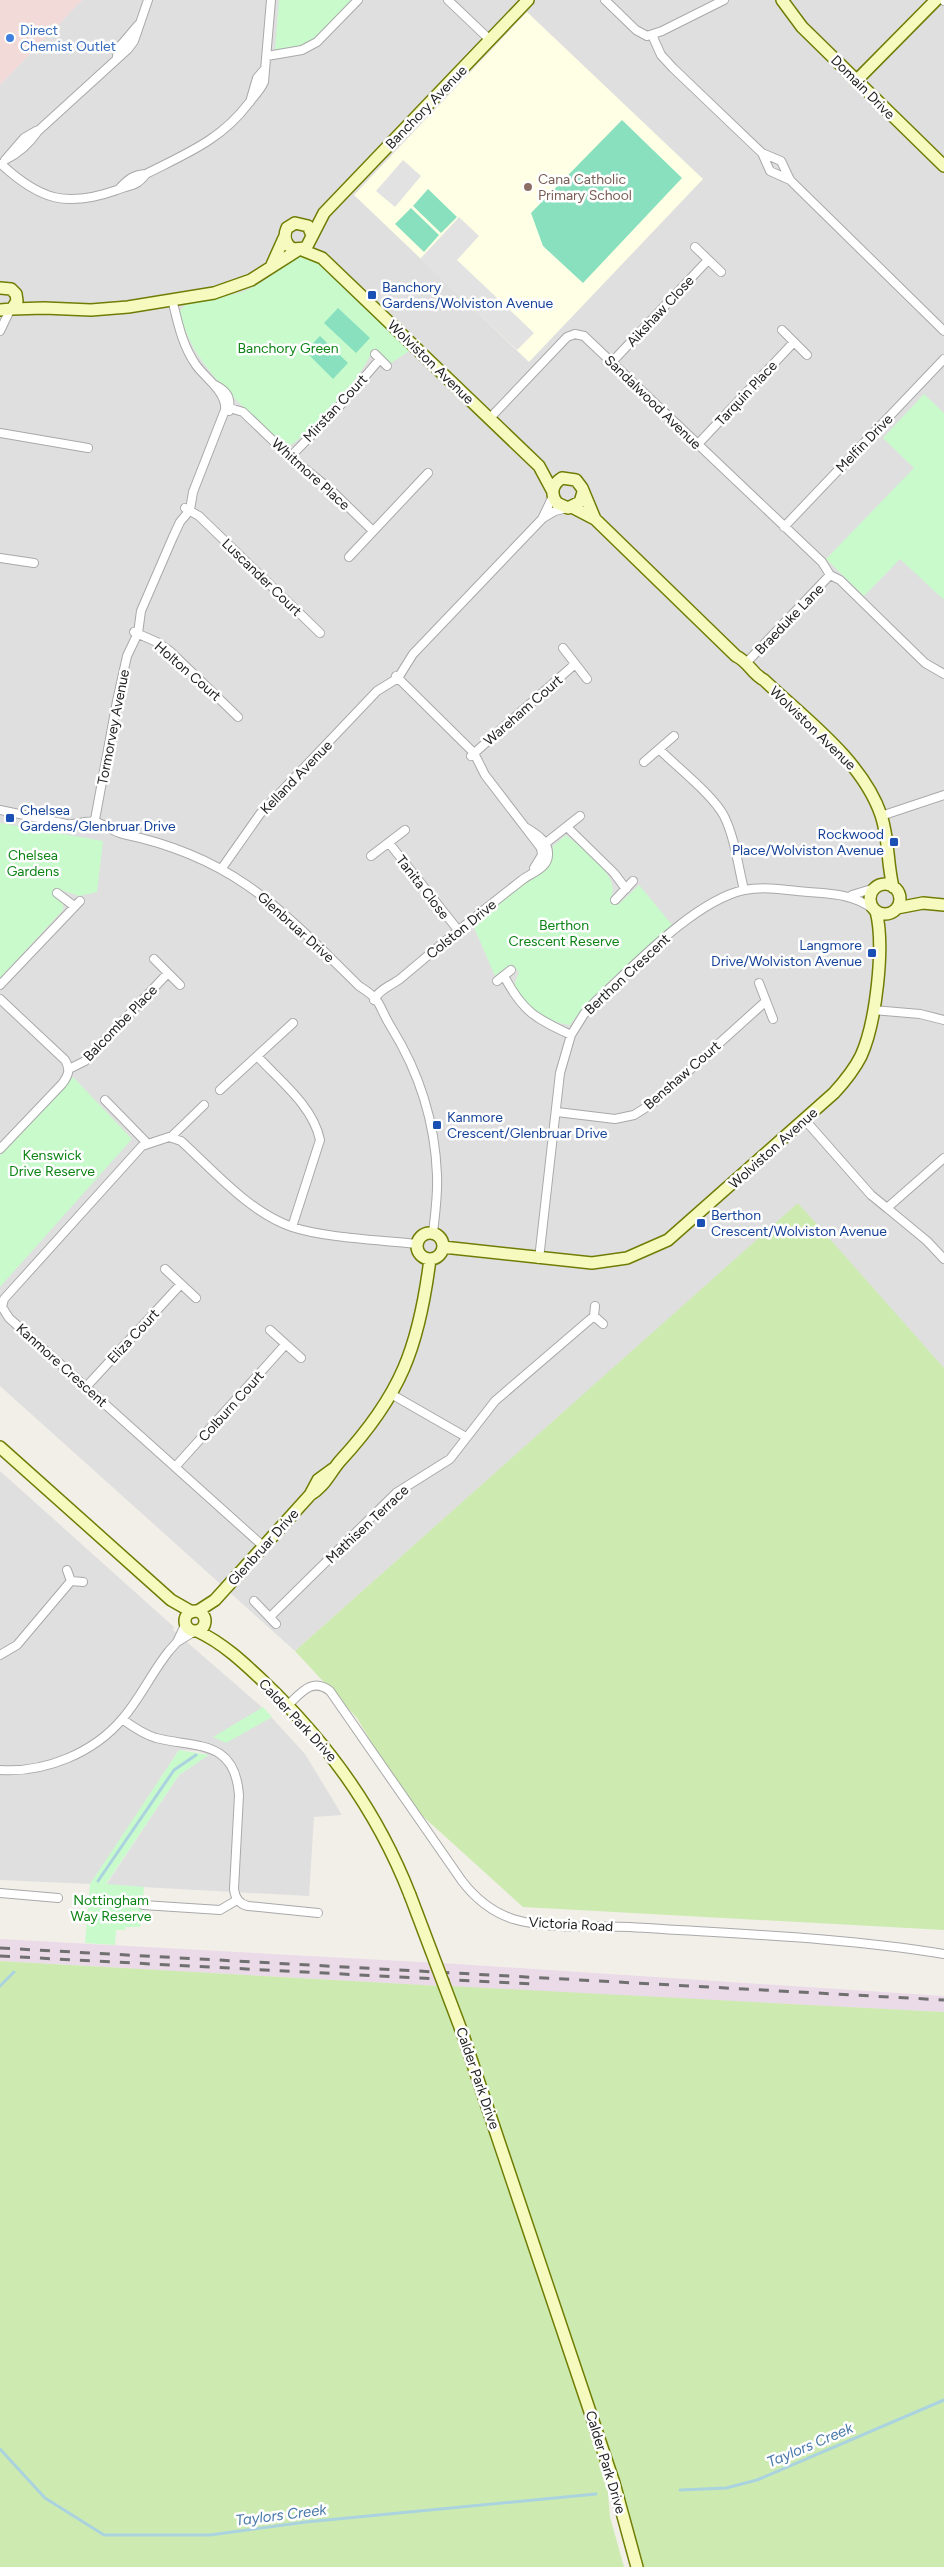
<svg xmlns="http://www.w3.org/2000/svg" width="944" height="2567" font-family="Figtree,sans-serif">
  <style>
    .residential { fill: #e0dfdf }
    .commercial { fill: #f2dad9 }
    .industrial { fill: #ebdbe8 }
    .education { fill: #ffffe5 }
    .grass { fill: #cdebb0 }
    .park { fill: #c8facc }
    .pitch { fill: #88e0be }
    .parking { fill: #e2e2e2 }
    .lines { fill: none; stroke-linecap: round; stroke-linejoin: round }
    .stream { stroke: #aad3df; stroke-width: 3 }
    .street-casing { stroke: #a9a9a9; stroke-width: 10 }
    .secondary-casing { stroke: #707d05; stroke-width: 14 }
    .street { stroke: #fff; stroke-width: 8 }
    .secondary { stroke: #f7fabf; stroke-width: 11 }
    .rail { stroke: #707070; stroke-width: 3; stroke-dasharray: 10 10; stroke-linecap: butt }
    .secondary-bridge-casing { stroke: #707d05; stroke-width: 14; stroke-linecap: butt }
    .secondary-bridge { stroke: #f7fabf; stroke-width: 11 }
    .shop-dot { fill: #3f7fe0; stroke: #fff; stroke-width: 2 }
    .education-dot { fill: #8d6e63; stroke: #fff; stroke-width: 2 }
    .transit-dot { fill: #1a4fb4; stroke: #fff; stroke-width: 2 }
    .labels { text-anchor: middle; stroke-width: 5; stroke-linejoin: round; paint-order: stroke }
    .shop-label { font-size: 14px; fill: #366cbe; stroke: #fff; text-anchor: start }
    .street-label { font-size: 14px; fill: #222; stroke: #fff }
    .education-label { font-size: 14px; fill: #785e54; stroke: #fff; text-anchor: start }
    .transit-label { font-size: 14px; fill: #164399; stroke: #fff; text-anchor: start }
    .park-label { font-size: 14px; fill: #0c8416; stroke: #fff }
    .water-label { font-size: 15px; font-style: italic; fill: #4a7aab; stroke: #fff }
  </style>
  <rect width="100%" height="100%" fill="#f2efe9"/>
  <path class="residential" d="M82,0h862v1369l-146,-165 -503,447 -295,-265v-1301z
    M0,1471l174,156 -1,3 90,78 42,46 37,61 -28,2 -5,79 -203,-11 73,-110 29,-20 -10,-4 -19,-1 -88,134 -91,-4z"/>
  <path class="commercial" d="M0,0h82l-82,85z"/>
  <path class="industrial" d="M0,1939l457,25 487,32v16l-439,-22 -505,-29z"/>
  <path class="education" d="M527,12l176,167 -174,183 -175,-167z"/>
  <path class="grass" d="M798,1203l146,165v562l-421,-23 -117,-106 -49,-83 -62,-67z
    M0,1961l441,25 165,482 4,49 14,50h-624z
    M449,1986l495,26v555h-304z"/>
  <path class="park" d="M279,0h73l-38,40 -15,7 -24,3z
    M298,255l22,7 91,88 -20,13 -16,-15c-6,8 -8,15 -14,23 -9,15 -57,68 -72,75l-9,-4c-38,-39 -90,-76 -100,-131 11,-18 43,-12 62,-19 21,-8 38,-23 56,-37z
    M924,394l20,19v185l-1,1 -43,-40 -36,37 -38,-37 88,-91 -31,-30z
    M0,823l103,18 -6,51 -18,4 -24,-8 -1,8 9,8v6l-63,68z
    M566,835c15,13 56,41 45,62l8,7 20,-19 34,41c-35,31 -76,61 -103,99 -29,-4 -39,-15 -57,-37l6,-16 -7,-8 -17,12 -22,-51 74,-61 6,-18z
    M73,1077l59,62 -132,148v-132z
    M263,1707l9,10 -46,26 -13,-6z
    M179,1750l30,5 -30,20 -73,109 38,3 -3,37 -1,3h-15v3h-9l-1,15 -30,-2 5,-59z"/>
  <path class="pitch" d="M622,120l60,58 -99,105 -40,-37 -12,-33z
    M428,189l29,28 -16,16 -28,-27z
    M411,208l28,27 -15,17 -29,-28z
    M338,308l32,30 -14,15 -32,-30z
    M320,336l28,27 -15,16 -28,-28z"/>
  <path class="parking" d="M403,160l18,16 -26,31 -19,-16z
    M459,217l20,19 -22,24 77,73 -17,17 -97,-91z"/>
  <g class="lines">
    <path class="stream" d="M98,1881l76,-111 22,-15
      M0,1986l14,-14
      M0,2449l45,49 59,37h106l96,-13 290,-28
      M680,2490l46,-2 31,-8 187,-80"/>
    <g class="street-casing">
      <path id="street" d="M448,0l42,40
        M605,0l31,30 11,6 15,-5 62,-31
        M943,0l1,1
        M652,35l9,20 12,13 89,85 19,8 9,19 154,151
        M117,56l4,-11 17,-20
        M267,56l35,-6 15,-8 41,-42
        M250,102l7,-24 7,-8
        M762,153l8,18 20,9
        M5,160c15,-7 24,-16 33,-29l90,-82 6,-8 14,-41
        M5,160l19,-22 12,-7
        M1,164c39,36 65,44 116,26 14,-6 18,-2 29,-16 39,-20 75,-34 102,-70 6,-8 12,-13 16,-22l7,-82
        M119,189c9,-10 14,-14 27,-15
        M695,247l26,25
        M782,330l25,25
        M0,331l10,-21
        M375,354l12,12
        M612,362l96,-102
        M215,385c12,6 16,12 14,26
        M225,410l5,-2 13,4 47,45 40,32 43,42
        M490,418l77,-81 8,-3 9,2 238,226 8,13 10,5 85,83 19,11
        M0,433l88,15
        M698,444l96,-102
        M290,457l48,-49 42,-49
        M185,508l14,8 121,117
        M543,518l12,-7 12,-3
        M784,527l160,-168
        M349,557l79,-84
        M0,558l34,5
        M134,632l25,11 12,9 67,65
        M563,648l24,31
        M747,662l83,-87
        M396,676l78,77 11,22 56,73 1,7 -8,13
        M660,750c17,17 53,45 64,66 11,22 14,50 20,74
        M471,756l104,-92
        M644,762l30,-26
        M0,810l76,16
        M881,816l63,-21
        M72,824c7,0 16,-4 23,-2 10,2 18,10 28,12 111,23 158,75 236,152 24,15 18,18 32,41 28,45 44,95 46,148 1,20 -2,39 -4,58
        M94,825l23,-124 10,-45 11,-23 3,-22 32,-74 7,-15 10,-12 3,-18 32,-82c2,-18 -19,-31 -29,-45 -14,-20 -18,-42 -24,-66
        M567,827l47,46 12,16
        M389,843l69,87
        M542,846l38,-30
        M371,856l34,-26
        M222,868l38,-54 117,-123 21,-13 15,-24 129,-135 11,-23
        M57,893l17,13
        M852,895l23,-7
        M615,900l18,-19
        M154,959l26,26
        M504,976c19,36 31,42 67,59
        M497,981l14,-11
        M759,983l14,36
        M0,985l80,-84
        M0,999l65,61c6,10 3,16 -3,24l-62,65
        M374,1000c4,-10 18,-15 26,-21 40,-34 81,-67 122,-99 9,-7 26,-12 26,-25 1,-14 -13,-22 -23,-28
        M873,1010l47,4 24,6
        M257,1056c23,25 56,50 63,84l-28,87
        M69,1069l16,-8 83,-88
        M220,1090l73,-67
        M105,1100l42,43
        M557,1112l58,7 19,-4 19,-12 112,-101
        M805,1120l66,75 16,13 57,-50
        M172,1136l32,-31
        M887,1208l40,33 17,18
        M539,1259l21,-186 11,-38 13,-21 12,-13c37,-34 98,-100 148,-111 21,-4 43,0 64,2 24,2 45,2 65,17
        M165,1269l31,29
        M595,1306l-1,10 9,8
        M270,1330l31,28
        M86,1387l95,-103
        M391,1394l75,43
        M176,1466l109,-121
        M263,1546l-254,-228 -7,-11 2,-8 138,-153 27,-9 12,4c33,30 68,71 111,86 33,11 89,13 125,17
        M67,1570l4,11 12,1
        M254,1601l22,23
        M271,1616l125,-123 54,-34 45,-58 99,-85
        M178,1640l8,-17
        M0,1655l17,-10 54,-64
        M288,1705c13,-12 24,-28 42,-14l132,190c13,17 30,31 51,38 37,11 79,6 117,8 105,7 211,10 314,27
        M122,1719c11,8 21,15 34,19 40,10 79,1 83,57l-5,94c1,9 5,15 14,17l70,7
        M0,1770c45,3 94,-17 123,-52 18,-21 29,-46 46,-67l8,-9 18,-11
        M0,1893l58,5
        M143,1905l77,5 17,-10"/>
    </g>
    <g class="secondary-casing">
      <path id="secondary" d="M782,0l20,27 142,139
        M856,81l80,-81
        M312,235l-4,-9 -13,-3 -8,5c-4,9 -2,16 6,21l13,-1 18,-35 204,-213
        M302,250l20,8 217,208 14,26
        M271,267l13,-29
        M0,288l11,1 5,5 1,7 -5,8 -12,1
        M12,309l32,-1 47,2 37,-3 86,-14 37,-13 47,-30
        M583,492l-3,10 -12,6 -11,-5c-7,-9 -5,-19 5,-25l14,2 6,8 13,31
        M572,507l23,12 141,137c13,6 16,18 28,24 41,39 98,80 117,135 8,23 6,48 12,72
        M870 899a15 15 0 1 1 30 0a15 15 0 1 1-30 0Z
        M897,908l26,-5 21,2
        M417 1246a13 13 0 1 1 26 0a13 13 0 1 1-26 0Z
        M443,1247l149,16 35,-5 41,-18 166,-147c11,-12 20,-23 27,-37 15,-33 24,-110 15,-145
        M0,1447l171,153 21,12
        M310,1495l8,-15 15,-11
        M198,1611l17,-11 95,-105c15,-9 19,-21 30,-34 61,-66 79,-114 90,-202
        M185 1621a10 10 0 1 1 20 0a10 10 0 1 1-20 0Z
        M197,1631c26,12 47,32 67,51 63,60 114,131 146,213
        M463,2035l151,448 23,84"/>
    </g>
    <use href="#street" class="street"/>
    <use href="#secondary" class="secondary"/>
    <path class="rail" d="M0,1948l944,52
      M0,1956l532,28"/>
    <g class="secondary-bridge-casing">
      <path id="secondary-bridge" d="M410,1895l53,140"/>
    </g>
    <use href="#secondary-bridge" class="secondary-bridge"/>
  </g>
  <circle class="shop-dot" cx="10" cy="38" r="5"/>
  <circle class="education-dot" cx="528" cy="187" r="5"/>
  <g class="transit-dot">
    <rect x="367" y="290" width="10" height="10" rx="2.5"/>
    <rect x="5" y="813" width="10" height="10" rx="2.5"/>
    <rect x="889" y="837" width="10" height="10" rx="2.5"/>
    <rect x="867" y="948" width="10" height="10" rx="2.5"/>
    <rect x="432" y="1120" width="10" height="10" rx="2.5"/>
    <rect x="696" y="1218" width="10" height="10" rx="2.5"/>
  </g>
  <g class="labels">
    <g class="shop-label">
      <text x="20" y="35">Direct<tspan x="20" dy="16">Chemist Outlet</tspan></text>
    </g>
    <g class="street-label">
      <text transform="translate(863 87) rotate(45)" y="5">Domain Drive</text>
      <text transform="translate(426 107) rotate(-46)" y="5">Banchory Avenue</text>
      <text transform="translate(660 311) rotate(-47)" y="5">Aikshaw Close</text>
      <text transform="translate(431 362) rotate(44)" y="5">Wolviston Avenue</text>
      <text transform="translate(746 393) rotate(-47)" y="5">Tarquin Place</text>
      <text transform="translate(653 402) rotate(44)" y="5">Sandalwood Avenue</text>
      <text transform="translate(335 408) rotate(-47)" y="5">Mirstan Court</text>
      <text transform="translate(864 443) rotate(-46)" y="5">Melfin Drive</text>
      <text transform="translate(311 474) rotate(42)" y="5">Whitmore Place</text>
      <text transform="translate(262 577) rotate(44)" y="5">Luscander Court</text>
      <text transform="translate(789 619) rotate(-46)" y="5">Braeduke Lane</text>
      <text transform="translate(188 671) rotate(41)" y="5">Holton Court</text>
      <text transform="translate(523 710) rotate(-41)" y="5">Wareham Court</text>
      <text transform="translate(113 727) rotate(-79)" y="5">Tormorvey Avenue</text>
      <text transform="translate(813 728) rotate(44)" y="5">Wolviston Avenue</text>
      <text transform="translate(296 777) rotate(-46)" y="5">Kelland Avenue</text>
      <text transform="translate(423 887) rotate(52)" y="5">Tanita Close</text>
      <text transform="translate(296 927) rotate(42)" y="5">Glenbruar Drive</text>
      <text transform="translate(461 929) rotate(-39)" y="5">Colston Drive</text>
      <text transform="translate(627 974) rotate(-43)" y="5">Berthon Crescent</text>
      <text transform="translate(120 1023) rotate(-46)" y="5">Balcombe Place</text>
      <text transform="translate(682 1075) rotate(-41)" y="5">Benshaw Court</text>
      <text transform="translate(773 1148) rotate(-42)" y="5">Wolviston Avenue</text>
      <text transform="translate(133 1336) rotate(-47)" y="5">Eliza Court</text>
      <text transform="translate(62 1365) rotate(42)" y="5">Kanmore Crescent</text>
      <text transform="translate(231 1406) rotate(-48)" y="5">Colburn Court</text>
      <text transform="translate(367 1524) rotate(-43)" y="5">Mathisen Terrace</text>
      <text transform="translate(263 1547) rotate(-48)" y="5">Glenbruar Drive</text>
      <text transform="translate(298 1720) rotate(47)" y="5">Calder Park Drive</text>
      <text transform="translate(571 1924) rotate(3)" y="5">Victoria Road</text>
      <text transform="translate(478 2078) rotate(71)" y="5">Calder Park Drive</text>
      <text transform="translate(606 2462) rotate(73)" y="5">Calder Park Drive</text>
    </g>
    <g class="education-label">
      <text x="538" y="184">Cana Catholic<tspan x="538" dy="16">Primary School</tspan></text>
    </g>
    <g class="transit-label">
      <text x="382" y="292">Banchory<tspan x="382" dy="16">Gardens/Wolviston Avenue</tspan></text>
      <text x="20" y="815">Chelsea<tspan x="20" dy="16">Gardens/Glenbruar Drive</tspan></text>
      <text x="884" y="839" text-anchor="end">Rockwood<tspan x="884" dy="16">Place/Wolviston Avenue</tspan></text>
      <text x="862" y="950" text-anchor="end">Langmore<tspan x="862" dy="16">Drive/Wolviston Avenue</tspan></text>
      <text x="447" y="1122">Kanmore<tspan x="447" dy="16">Crescent/Glenbruar Drive</tspan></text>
      <text x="711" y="1220">Berthon<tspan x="711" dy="16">Crescent/Wolviston Avenue</tspan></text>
    </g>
    <g class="park-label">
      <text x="288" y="353">Banchory Green</text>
      <text x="33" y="860">Chelsea<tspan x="33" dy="16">Gardens</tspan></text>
      <text x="564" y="930">Berthon<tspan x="564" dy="16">Crescent Reserve</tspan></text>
      <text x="52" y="1160">Kenswick<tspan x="52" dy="16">Drive Reserve</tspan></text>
      <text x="111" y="1905">Nottingham<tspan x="111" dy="16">Way Reserve</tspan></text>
    </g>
    <g class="water-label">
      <text transform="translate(810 2445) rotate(-23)" y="5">Taylors Creek</text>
      <text transform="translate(281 2515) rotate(-7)" y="5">Taylors Creek</text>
    </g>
  </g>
</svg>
